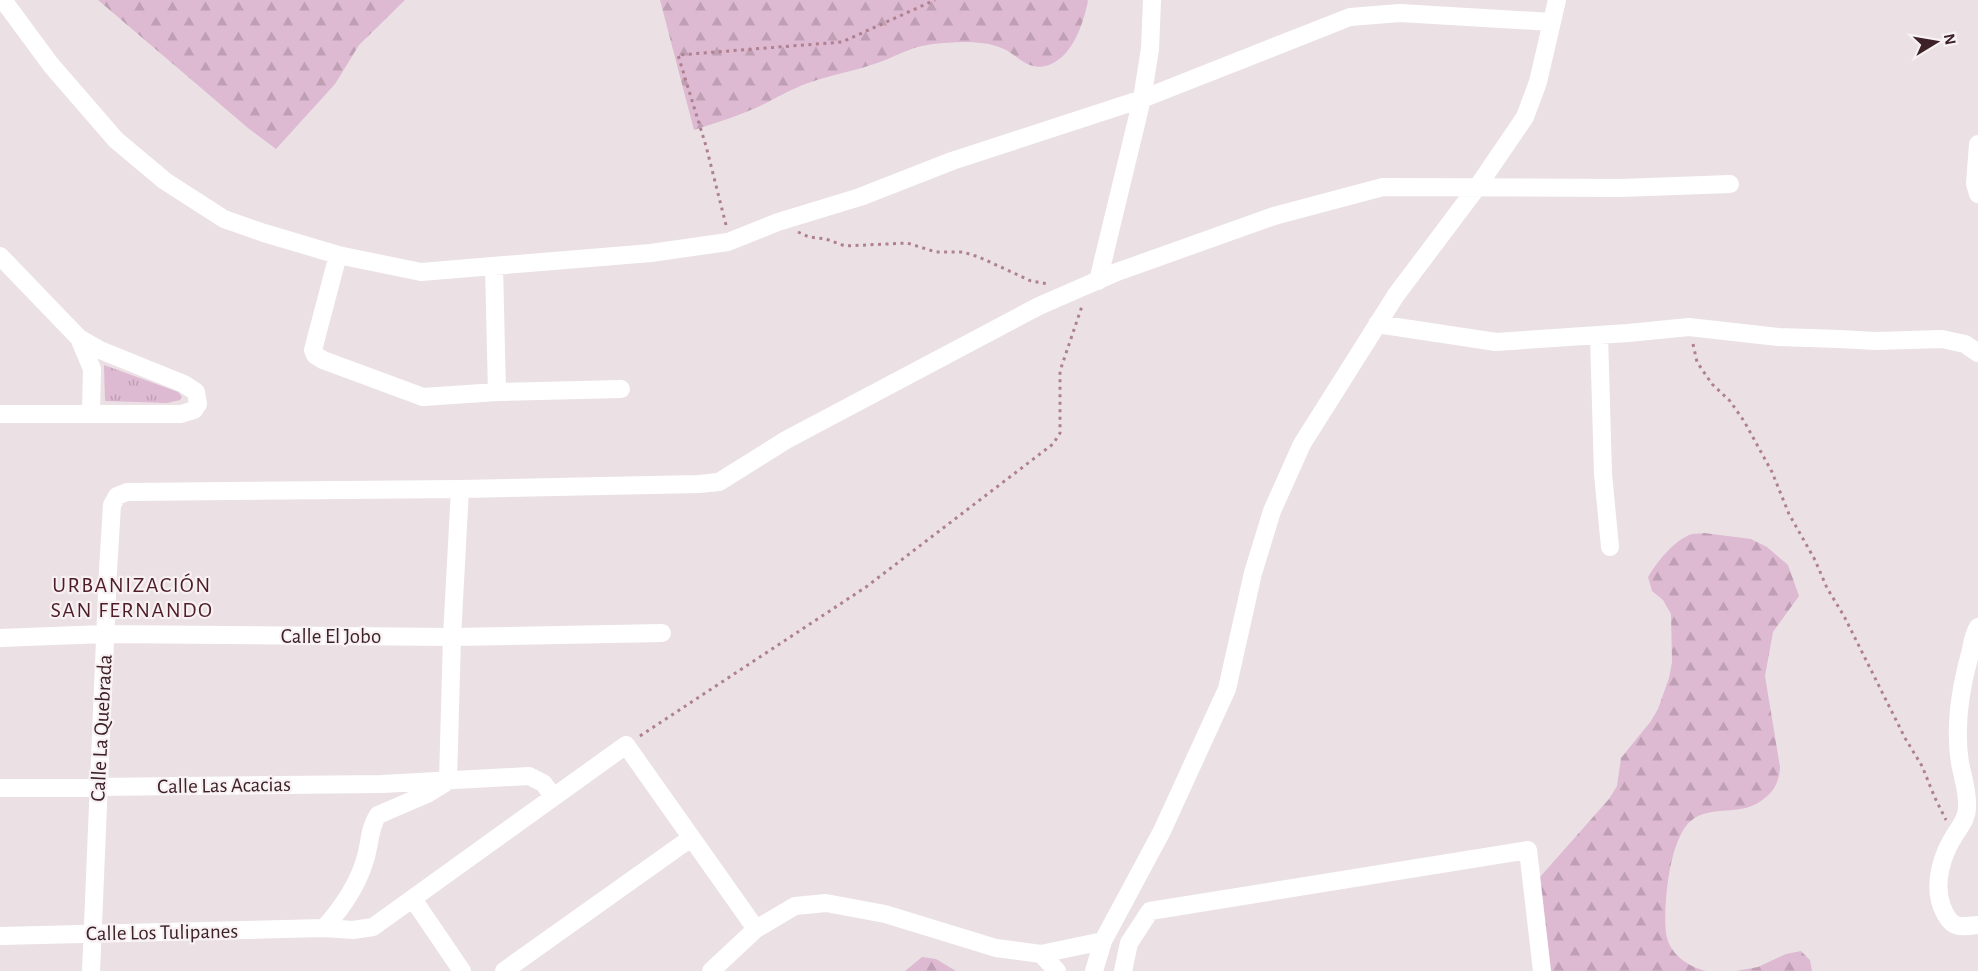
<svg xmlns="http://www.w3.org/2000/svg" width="1978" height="971" font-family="'Alegreya Sans',sans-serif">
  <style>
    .forest { fill: url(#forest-firs) }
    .park { fill: url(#park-tufts) }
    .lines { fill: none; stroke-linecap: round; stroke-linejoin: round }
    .path { stroke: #af808e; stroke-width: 3; stroke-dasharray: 3 4.5; stroke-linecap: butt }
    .minor { stroke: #fff; stroke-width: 18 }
    .labels { text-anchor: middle; stroke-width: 4.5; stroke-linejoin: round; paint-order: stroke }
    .street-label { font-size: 21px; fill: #3c2127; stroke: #f8f1f4 }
    .neighbourhood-label { font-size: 22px; letter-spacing: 1.5px; fill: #4e1d27; stroke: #f8f1f4 }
  </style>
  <defs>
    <pattern id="forest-firs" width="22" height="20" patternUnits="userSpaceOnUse" patternTransform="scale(1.5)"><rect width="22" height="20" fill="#ddb9d2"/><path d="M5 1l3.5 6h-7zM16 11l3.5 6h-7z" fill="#bf9fb4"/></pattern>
    <pattern id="park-tufts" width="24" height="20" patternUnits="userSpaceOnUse" patternTransform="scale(1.5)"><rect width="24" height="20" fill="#ddb9d2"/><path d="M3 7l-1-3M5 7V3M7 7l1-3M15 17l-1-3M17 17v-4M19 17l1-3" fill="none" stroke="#bf9fb4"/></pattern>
  </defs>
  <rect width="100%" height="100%" fill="#ebe1e5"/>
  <path class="forest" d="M98,0h307l-46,45 -24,39 -59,65 -28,-21z
    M660,0h427l1,1c-5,23 -15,55 -39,64 -23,8 -33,-14 -53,-19 -19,-6 -43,-4 -63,-2 -24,3 -35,12 -56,19 -22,8 -47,12 -69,20 -22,8 -41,21 -62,29 -17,7 -35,12 -52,18z
    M1704,533l47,6 16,8 21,18 11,31 -26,36 -8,44 15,91c-1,13 -4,22 -15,31 -23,20 -53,6 -73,22 -23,17 -29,87 -26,113 3,21 21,33 40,38h-161l-5,-94 69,-78 8,-13 4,-28 30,-37 7,-12 11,-31 3,-16 -1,-48 -8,-14 -11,-9 -4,-14c9,-15 24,-34 41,-42 5,-2 11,-1 15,-2z
    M1801,951l9,9 2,11h-76l22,-4 28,-13z
    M922,957l14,2 20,12h-51z"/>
  <path class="park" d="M104,365l74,27 4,5 -2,3 -13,3 -62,-2z"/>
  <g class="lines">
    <path class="path" d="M726,225l-20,-79 -28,-91 164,-13 93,-42
      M798,232l11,5 17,2 19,7 62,-3 29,9h27l16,5 52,24 17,3
      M1693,344l4,18 15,22 18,17 14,20 28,51 17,42 26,46 12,28 17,28 61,122 17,28 13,32 11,22
      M640,736l226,-149 187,-143 7,-11v-62l22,-65"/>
    <path class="minor" d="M3,0l48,65 65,75 49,41 59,38 40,14 74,22 83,17 230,-19 77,-11 50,-20 82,-25 92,-36 190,-62 208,-82 50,-4 152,9
      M1978,144l-3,40 3,10
      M338,255l-25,95 2,5 8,5 100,37 74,-5 124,-3
      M0,256l79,82 21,12 84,34 12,8 2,12 -4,6 -13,4h-181
      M494,266l3,126
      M1098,281l44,-182 8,-50 2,-49
      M1377,324l119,18 132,-9 61,-6 89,10 61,2 37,2 66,-2 23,5 13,9
      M1599,335l4,139 7,73
      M79,338l13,31 -1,44
      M1978,627c-5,8 -6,18 -8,27 -10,36 -16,72 -10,109 3,15 8,29 7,45 0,10 -6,17 -11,25 -14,21 -23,50 -14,74 9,22 16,20 36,18
      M0,638l105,-4 347,3 210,-4
      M448,781l4,-144 8,-148
      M0,788l382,-4 147,-8 14,7 11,14
      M413,899l49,72
      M324,928c18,-20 33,-41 41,-68 5,-15 4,-32 13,-45l49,-21 18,-11
      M756,929l39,-23 31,-3 59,11 111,34 45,6 62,-13
      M0,936l324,-8 29,2 20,-3 253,-182 130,184 -45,42
      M1041,954l16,17
      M91,971l17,-401 4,-65 5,-9 10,-4 333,-3 239,-5 20,-2 67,-42 253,-134 78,-34 157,-56 109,-29 238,1 109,-4
      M504,971l187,-133
      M1094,971l9,-30 59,-110 65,-142 26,-116 19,-62 30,-67 94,-149 82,-109 47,-69 13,-35 19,-82
      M1123,971l6,-28 21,-32 378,-61 14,121"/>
  </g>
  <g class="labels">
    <g class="street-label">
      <text x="331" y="643">Calle El Jobo</text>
      <text transform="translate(101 728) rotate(-87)" y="7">Calle La Quebrada</text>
      <text transform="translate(224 785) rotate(-1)" y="7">Calle Las Acacias</text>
      <text transform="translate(162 932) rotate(-1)" y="7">Calle Los Tulipanes</text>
    </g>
    <g class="neighbourhood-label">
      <text x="132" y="592">URBANIZACIÓN<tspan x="132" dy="25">SAN FERNANDO</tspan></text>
    </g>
  </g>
  <g transform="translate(1936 42) rotate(79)" stroke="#f8f1f4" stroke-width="4.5" paint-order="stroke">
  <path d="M0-4.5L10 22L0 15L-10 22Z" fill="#3c2127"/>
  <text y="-9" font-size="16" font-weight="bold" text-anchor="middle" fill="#3c2127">N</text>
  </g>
</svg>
